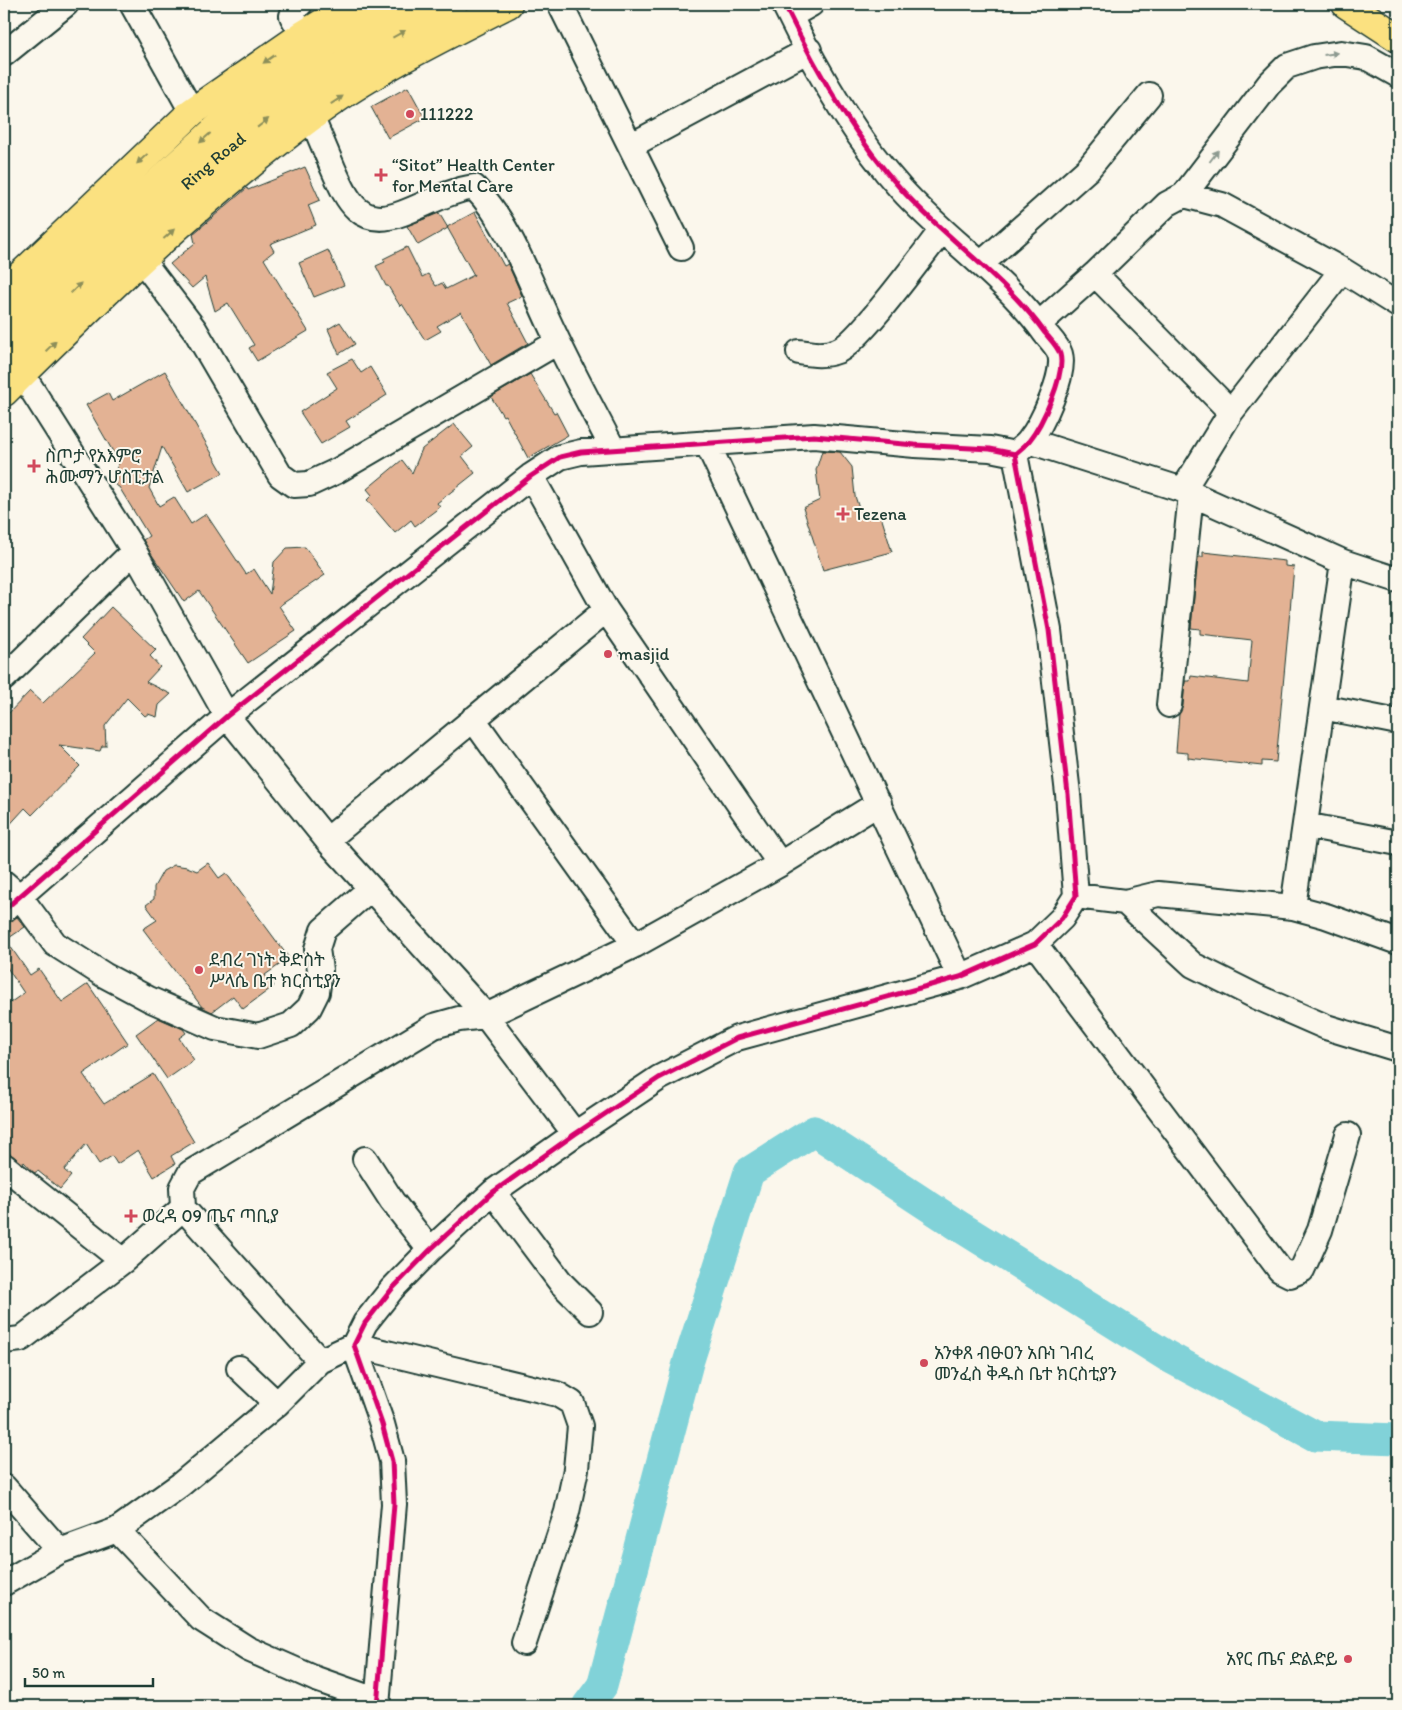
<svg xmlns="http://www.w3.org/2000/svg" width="1402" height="1710" font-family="Itim,'Noto Sans Ethiopic',sans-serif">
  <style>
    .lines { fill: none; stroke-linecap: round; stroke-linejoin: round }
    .river { stroke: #81d2d8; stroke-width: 31 }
    .building { fill: #e3b294; stroke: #1f3d34 }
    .minor-casing { stroke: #1f3d34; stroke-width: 28 }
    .major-casing { stroke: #1f3d34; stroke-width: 31 }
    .highway-casing { stroke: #1f3d34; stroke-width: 31 }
    .minor { stroke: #fbf7ec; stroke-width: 24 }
    .major { stroke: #fbe180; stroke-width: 28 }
    .highway { stroke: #fbe180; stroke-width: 28 }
    .cycleway-casing { stroke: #fbf7ec; stroke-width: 8 }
    .cycleway { stroke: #d6006c; stroke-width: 5 }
    .oneway { fill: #8d8f5a }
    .oneway2 { fill: #8d9a90 }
    .poi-dot { fill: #d1495b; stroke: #fbf7ec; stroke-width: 2 }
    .labels { text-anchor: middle; stroke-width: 4; stroke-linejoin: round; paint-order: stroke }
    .poi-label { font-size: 18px; fill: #1f3d34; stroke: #fbf7ec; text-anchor: start }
    .street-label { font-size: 18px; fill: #1f3d34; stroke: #fbf7ec }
  </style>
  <rect width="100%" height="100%" fill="#fbf7ec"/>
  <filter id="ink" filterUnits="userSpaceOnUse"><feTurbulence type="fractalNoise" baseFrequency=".02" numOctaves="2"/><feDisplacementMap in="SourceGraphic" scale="10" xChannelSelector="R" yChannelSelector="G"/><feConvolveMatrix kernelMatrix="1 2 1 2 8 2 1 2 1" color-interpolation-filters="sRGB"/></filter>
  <g filter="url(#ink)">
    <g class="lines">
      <path class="river" d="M587,1706l15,-20 86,-323 61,-191 65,-41 145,95 208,130 148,80 83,3"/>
    </g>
    <path class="building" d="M408,87l17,31 -37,20 -17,-31z
      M305,167l15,33 -12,5 8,20 -46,19 4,7 -10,8 44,72 -51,30 -8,-13 5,-3 -26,-42 -13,8 -10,-34 -13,11 -22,-24 25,-21 -2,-9 54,-46 1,2z
      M475,212l29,54 4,-2 14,32 -15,7 21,40 -37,22 -30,-53 -24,14 4,5 -16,9 -23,-36 -2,2 -12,-20h-2l-10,-20 9,-4 -2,-3 24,-12 15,30 6,-3 8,12 6,-3 4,6 28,-14 -27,-48z
      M439,213l9,15 -30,17 -11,-19z
      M328,250l16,35 -30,12 -15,-34z
      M340,322l15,22 -16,10 -11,-25z
      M352,359l9,14 9,-6 17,28 -41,26 4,6 -29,17 -21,-32 37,-24 -10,-16z
      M165,371l58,102 -35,19 -26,-45 -13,41 10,18 15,-9 17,27 15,-10 40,60 8,-5 16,25 4,-32 13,-14 18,-1 20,28 -46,31 17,25 -48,32 -49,-72 -15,11 -32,-47 -9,-15 6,-4 -30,-49 -4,-2 3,-6 -5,-2 6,-15 -33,-57 22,-12 4,8z
      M530,374l24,39 2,-1 12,23 -40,23 -23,-43 -2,1 -12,-19z
      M454,424l19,23 -11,9 13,17 -38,30 3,4 -25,19 -4,-6 -16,13 -28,-33 5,-5 -5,-6 35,-29 10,13 10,-24z
      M822,451l18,1 12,15 3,29 7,22 18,-5 12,39 -69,18 -20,-62 17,-8 -4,-30z
      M1203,552l82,9v5l9,1 -18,195 -14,-1v5l-74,-8v-5l-12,-1 3,-38 4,-8 2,-25h5l1,-5 57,7 4,-43 -52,-6v-5l-9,-1 7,-71h5z
      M111,607l45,43 -6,6 10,11 -14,15 25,12 -12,11 -2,12 -9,-3 -3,2 -18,-18 -22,28 1,20h-4l-2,5 -41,-6 21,21 -48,49 -7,-7 -21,23v-113l26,-27 13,12 52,-50 -14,-14z
      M208,863l11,15 7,-5 63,85 -24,17 9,11 -31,23 -10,-13 -21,16 -10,-5 -59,-78 14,-9 -11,-15 8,-6v-12l9,-16 11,-6 13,2 10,4z
      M17,917l8,10 -19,13 24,35 9,-6 23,33 26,-18 40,59 -45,31 21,30 49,-30 41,68 -23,14 4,8 -21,13 -16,-27 -21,14 -5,-8 -13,8 -13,-20 -22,26 7,6 -11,13 -22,-18 -4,2 -10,-11 -1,2 -11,-9 -8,-2v-146l20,-14 -20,-30v-40z
      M158,1018l25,11 3,4 -7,5 15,22 -27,19 -31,-45z"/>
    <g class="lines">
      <g class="minor-casing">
        <path id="minor" d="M132,4l60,108
          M300,4l-6,6 -2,6 11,19
          M560,4l121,244
          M790,16l21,-12
          M4,54l62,-50
          M311,116c7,17 14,33 21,50 15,34 27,64 71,47 24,-9 45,-22 71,-26 37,37 57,99 80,146 18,39 39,77 59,116
          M632,145l177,-95
          M1184,195l85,-111 18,-18 27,-9 27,-4 25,4 32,18
          M141,259l54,71 85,145 14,10 15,-1 28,-13 221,-129
          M982,263l106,-94 61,-74
          M1095,274l136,138
          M1039,324l56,-50 72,-70 17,-9 38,10 120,65 56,35
          M799,352c13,2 25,4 38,-1 21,-7 87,-98 105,-121
          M22,374l112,177 93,165 100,124 159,176 89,118
          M1029,441l154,49 160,72 55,18
          M707,443l253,534
          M531,476l75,134 174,254
          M1183,490l48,-78 111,-142
          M4,678l130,-127
          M1169,705l22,-211
          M1322,707l76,15
          M473,719l162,226
          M1305,825l93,18
          M327,840l279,-230
          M4,883l16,14 35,47 49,31 45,24 66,29 43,8 33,-11 18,-17 8,-16 3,-22 -3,-21 6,-19 47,-41
          M1076,896l49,6 33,-8 135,13 33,9 72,26
          M1125,902l68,63 62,31 71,31 72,22
          M1293,907l50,-345
          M4,910l223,-194 304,-240 29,-19 21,-5 233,-16 101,9 75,4 25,5
          M1035,944l245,326 10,5 12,-5 18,-40 28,-95
          M365,1159l27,42 38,49
          M4,1166l119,95
          M493,1192l69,92 28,28
          M4,1341l17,-2 102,-78 60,-53
          M320,1361l-137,-153 -1,-20 8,-15 244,-147 25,-7 27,-3 149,-71 145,-81 99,-61
          M239,1368l38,36
          M4,1487l56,64
          M117,1530l84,89 47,30 68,30 62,22
          M4,1583l56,-32 57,-21 63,-45 97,-81 43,-43 34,-16 203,49 15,9 8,23 -4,43 -9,43 -43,131
          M377,1706l17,-202 -2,-43 -10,-37 -28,-79 11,-22 27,-34 38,-39 63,-58 82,-58 84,-56 78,-40 223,-61 75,-33 27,-26 14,-22 -8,-102 -19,-164 -34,-176c4,-4 10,-8 14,-13 13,-16 37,-67 31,-87 -2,-7 -10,-15 -15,-21 -40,-56 -99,-94 -144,-144 -48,-53 -86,-121 -117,-185"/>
      </g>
      <g class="major-casing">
        <path id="major" d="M4,291l188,-179 111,-77 51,-31
          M4,392c97,-96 196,-193 307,-275 58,-44 132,-80 197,-113"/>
      </g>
      <g class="highway-casing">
        <g id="highway">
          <path d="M1346,4l52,34"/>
          <path d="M4,329l40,-42 195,-179 65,-47 100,-57"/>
          <path id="s1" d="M4,359c93,-91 185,-188 293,-263 49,-35 104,-63 156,-92"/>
        </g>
      </g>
      <use href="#minor" class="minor"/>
      <use href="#major" class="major"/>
      <use href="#highway" class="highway"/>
      <g class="cycleway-casing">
        <path id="cycleway" d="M4,910l223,-194 304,-240 29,-19 21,-5 233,-16 101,9 75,4 25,5
          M377,1706l17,-202 -2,-43 -10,-37 -28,-79 11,-22 27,-34 38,-39 63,-58 82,-58 84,-56 78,-40 223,-61 75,-33 27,-26 14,-22 -8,-102 -19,-164 -34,-176c4,-4 10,-8 14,-13 13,-16 37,-67 31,-87 -2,-7 -10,-15 -15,-21 -40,-56 -99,-94 -144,-144 -48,-53 -86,-121 -117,-185"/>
      </g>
      <use href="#cycleway" class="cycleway"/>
    </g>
    <defs><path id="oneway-solid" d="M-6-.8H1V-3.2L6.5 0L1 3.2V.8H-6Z" transform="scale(1.25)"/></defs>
    <g class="oneway">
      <use href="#oneway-solid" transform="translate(399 34) rotate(-29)"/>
      <use href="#oneway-solid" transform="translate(269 59) rotate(145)"/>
      <use href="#oneway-solid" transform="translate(337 100) rotate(-33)"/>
      <use href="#oneway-solid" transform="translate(263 123) rotate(-38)"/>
      <use href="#oneway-solid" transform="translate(205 138) rotate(138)"/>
      <use href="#oneway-solid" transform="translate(142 159) rotate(137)"/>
      <use href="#oneway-solid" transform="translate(169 234) rotate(-42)"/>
      <use href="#oneway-solid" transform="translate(76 288) rotate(-45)"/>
      <use href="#oneway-solid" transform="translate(51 346) rotate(-44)"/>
    </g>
    <g class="oneway2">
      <use href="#oneway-solid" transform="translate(1331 54) rotate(-7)"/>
      <use href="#oneway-solid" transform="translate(1214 156) rotate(-53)"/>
    </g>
  </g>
  <g class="poi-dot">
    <circle cx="410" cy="114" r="5"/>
    <path d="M378.5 167.5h5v5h5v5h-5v5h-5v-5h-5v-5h5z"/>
    <path d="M31.5 458.5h5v5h5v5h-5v5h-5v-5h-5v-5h5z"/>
    <path d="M840.5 506.5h5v5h5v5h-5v5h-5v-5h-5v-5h5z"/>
    <circle cx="608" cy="654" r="5"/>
    <circle cx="199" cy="970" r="5"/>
    <path d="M128.5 1208.5h5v5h5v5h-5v5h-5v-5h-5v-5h5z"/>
    <circle cx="924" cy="1363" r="5"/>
    <circle cx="1348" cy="1659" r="5"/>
  </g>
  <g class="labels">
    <g class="poi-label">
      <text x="420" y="120">111222</text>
      <text x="392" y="171">“Sitot” Health Center<tspan x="392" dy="21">for Mental Care</tspan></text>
      <text x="45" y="462">ስጦታ የአእምሮ<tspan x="45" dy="21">ሕሙማን ሆስፒታል</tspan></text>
      <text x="854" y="520">Tezena</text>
      <text x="618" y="660">masjid</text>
      <text x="209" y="966">ደብረ ገነት ቅድስት<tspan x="209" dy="21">ሥላሴ ቤተ ክርስቲያን</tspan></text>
      <text x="142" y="1222">ወረዳ 09 ጤና ጣቢያ</text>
      <text x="934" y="1359">አንቀጸ ብፁዐን አቡነ ገብረ<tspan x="934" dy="21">መንፈስ ቅዱስ ቤተ ክርስቲያን</tspan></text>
      <text x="1338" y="1665" text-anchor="end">አየር ጤና ድልድይ</text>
    </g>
    <g class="street-label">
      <text dy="6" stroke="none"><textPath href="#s1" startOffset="288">Ring Road</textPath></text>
    </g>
  </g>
  <rect width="1402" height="1710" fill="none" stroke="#fbf7ec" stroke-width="20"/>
  <rect x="10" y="10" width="1382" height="1690" fill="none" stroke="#1f3d34" stroke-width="2" filter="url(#ink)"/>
  <path d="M25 1678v8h128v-8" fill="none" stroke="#1f3d34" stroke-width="2.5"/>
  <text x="32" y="1678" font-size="15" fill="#1f3d34" stroke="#fbf7ec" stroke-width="4" paint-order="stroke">50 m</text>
</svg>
